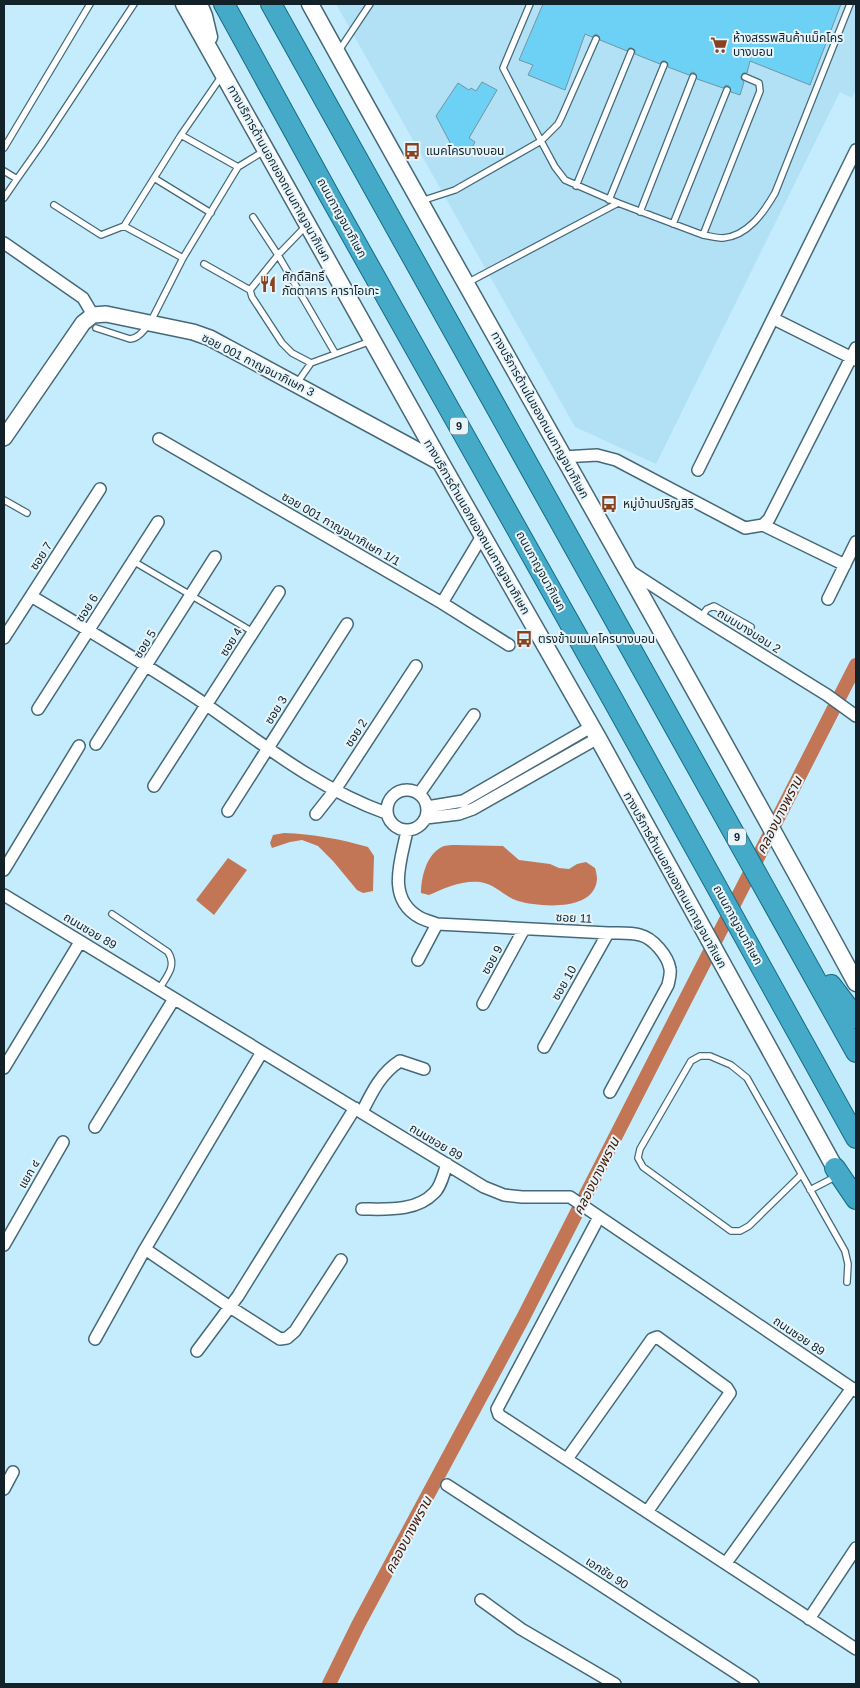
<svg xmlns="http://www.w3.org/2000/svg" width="860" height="1688" font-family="Arial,'Noto Sans Thai',sans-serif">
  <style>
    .built { fill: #b2e1f5 }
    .water { fill: #c27655 }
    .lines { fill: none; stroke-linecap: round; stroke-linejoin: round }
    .canal { stroke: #c27655; stroke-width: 14 }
    .building { fill: #6dd1f6; stroke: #7095a4 }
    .service-casing { stroke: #466977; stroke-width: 8 }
    .minor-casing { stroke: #466977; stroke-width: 14 }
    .tertiary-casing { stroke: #466977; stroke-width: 18 }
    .secondary-casing { stroke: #466977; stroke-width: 19 }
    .trunk-casing { stroke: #156c86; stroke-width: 22 }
    .service { stroke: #fff; stroke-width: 5.5 }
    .minor { stroke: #fff; stroke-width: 11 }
    .tertiary { stroke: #fff; stroke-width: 15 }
    .secondary { stroke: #fff; stroke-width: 16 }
    .trunk { stroke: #44aac7; stroke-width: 20 }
    .labels { text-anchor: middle; stroke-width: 4; stroke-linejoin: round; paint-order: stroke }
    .shield { fill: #e6f5fc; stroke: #526168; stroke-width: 1 }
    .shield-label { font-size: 11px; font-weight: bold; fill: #132228 }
    .poi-label { font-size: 12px; fill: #132228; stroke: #e6f5fc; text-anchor: start }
    .street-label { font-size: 12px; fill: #132228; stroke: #e6f5fc }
    .water-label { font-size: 14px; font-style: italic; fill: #491800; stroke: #e6f5fc }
  </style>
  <rect width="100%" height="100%" fill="#c5ecfd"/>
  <path class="built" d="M336,4h520v85l-4,9 -12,-6 -184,372 -81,-37z"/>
  <path class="water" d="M284,833c29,1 56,6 84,14l6,9 -1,35 -10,2 -6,-3 -24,-29 -15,-15 -16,-6 -12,2 -18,6 -2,-5 3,-8z
    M456,845l47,1 16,14 31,4 9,4 10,1 8,-5 9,-2 9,6c1,3 2,8 2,11 -2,33 -58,28 -79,22 -13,-4 -23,-17 -38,-19 -18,-2 -35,6 -51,13l-8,-2c0,-14 5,-37 19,-45 4,-3 11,-3 16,-3z
    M228,858l19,12 -33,45 -18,-15z"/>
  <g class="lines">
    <path class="canal" d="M329,1684l29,-59 165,-307 333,-653"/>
  </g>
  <path class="building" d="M543,4h298l-31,81 -60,-24 -3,12h-4l-2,3v3l3,3 -4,13 -9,-3 -2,-6 -3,-1 -3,3 -26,-9 -2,-6 -3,-1 -3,3 -21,-8v-4l-3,-2h-3l-2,3 -25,-10v-4l-3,-2h-3l-2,3 -27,-11 -1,-4 -3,-2 -4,3 -7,-3 -20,56 -37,-15 5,-10 -14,-5z
    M482,82l15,8 -28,48 6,4 -7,13 -14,-5 -18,-34 22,-33 11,7 2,-2 5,3z"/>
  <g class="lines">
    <g class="service-casing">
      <path id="service" d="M530,4l-27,64 38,73 14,26 10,13 53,23 85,32 57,-144 -1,-8 -14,-6
        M338,52l32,-48
        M4,148l86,-144
        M238,167l26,-16
        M4,171l13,8 24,-34 93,-141
        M154,178l57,35
        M576,186l55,-134
        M4,198l13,-19
        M609,200l55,-135
        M421,201l34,-11 86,-49 17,-17 4,-8 34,-77
        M54,205l47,30 23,-9
        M640,212l53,-135
        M253,217l25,38 57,98
        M673,224l54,-134
        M703,235c7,1 13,3 20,3 25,-2 41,-26 52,-45l75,-189
        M183,258l-59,-32 57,-91 40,-58
        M204,264l46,26 2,7 30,46 10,10 19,10 60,-22
        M467,283l151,-80
        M250,290l28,-35 28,-29
        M96,328l34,11c9,-1 14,-9 20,-16l33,-65 55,-91 -57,-32
        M297,383l14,-20
        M4,500l23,13
        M133,561l120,71
        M701,617l6,-8 7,-3 37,21
        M112,914l56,38c9,14 -1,24 -9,37
        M801,1175l-52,51 -9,5h-9l-88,-64 -5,-9 2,-9 51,-88 9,-5h10l21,9 16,13 98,173 3,13 -1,18
        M810,1190l27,-14"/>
    </g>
    <g class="minor-casing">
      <path id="minor" d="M4,243l79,55 10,17
        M774,319l82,41
        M159,439l283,164 40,-67
        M563,457l34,-2 19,5 129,68 18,-3 6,-6 87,-171
        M698,470l158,-320
        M763,525l82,40
        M630,571l71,46 126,78 29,21
        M31,596c60,36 120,71 177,110 57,40 113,84 178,107
        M828,599l28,-57
        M442,603l67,42
        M4,638l96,-149
        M38,709l120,-187
        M96,744l119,-187
        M154,786l125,-194
        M387 810a20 20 0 1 1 40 0a20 20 0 1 1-40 0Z
        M419,794l55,-79
        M427,807l36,-6 128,-74
        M228,811l119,-187
        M316,814l19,-24 81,-124
        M426,818l33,-4 14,-5 125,-71
        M407,831c-6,29 -21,67 12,86 5,3 13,5 18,7l171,9c11,0 22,-1 32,2 13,3 28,21 30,34 1,5 -1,11 -2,16l-58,107
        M4,870l75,-124
        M4,895l480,292 20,8 18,2h48l286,194
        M418,960l19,-36
        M483,1004l41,-75
        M544,1047l64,-114
        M4,1068l76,-126
        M362,1112c10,-20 19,-39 38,-51l24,8
        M95,1127l79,-128
        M362,1209c24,0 54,3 72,-16 7,-6 10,-21 13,-29
        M599,1217l-102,192 2,6 357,234
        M4,1245l59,-103
        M145,1249l85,58 50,32 7,-1 8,-7 46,-71
        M95,1339l50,-90 117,-197
        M197,1351l41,-55 117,-188
        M567,1459l85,-120 5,-2 70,51 3,5 -83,119
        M447,1485l306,199
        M4,1489l9,-17
        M726,1563l126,-175
        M481,1600l40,29 94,55
        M809,1619l47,-71"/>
    </g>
    <g class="tertiary-casing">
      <path id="tertiary" d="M4,438l79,-115 10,-8 13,-1 87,18 17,6 231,125"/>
    </g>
    <g class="secondary-casing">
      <path id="secondary" d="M184,4l257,459 157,275 243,441
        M199,4l5,12 5,21
        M310,4c180,327 368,650 546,979"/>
    </g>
    <g class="trunk-casing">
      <path id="trunk" d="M224,4l105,191 284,505 243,438
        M271,4l585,1048
        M831,985l25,33
        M835,1168l21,31"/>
    </g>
    <use href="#service" class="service"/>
    <use href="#minor" class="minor"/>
    <use href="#tertiary" class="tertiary"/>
    <use href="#secondary" class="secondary"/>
    <use href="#trunk" class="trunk"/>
  </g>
  <defs>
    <g id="supermarket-bare" transform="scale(1.35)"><path d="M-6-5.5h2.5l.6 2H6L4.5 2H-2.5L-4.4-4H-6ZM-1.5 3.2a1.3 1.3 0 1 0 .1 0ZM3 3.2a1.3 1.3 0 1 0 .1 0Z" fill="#894220" stroke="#e6f5fc" stroke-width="2.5" paint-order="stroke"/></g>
    <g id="bus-bare" transform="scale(1.35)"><path d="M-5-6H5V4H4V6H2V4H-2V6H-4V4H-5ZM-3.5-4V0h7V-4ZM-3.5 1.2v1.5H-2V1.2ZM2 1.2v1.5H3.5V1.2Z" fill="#894220" stroke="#e6f5fc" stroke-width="2.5" paint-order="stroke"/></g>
    <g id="restaurant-bare" transform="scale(1.35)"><path d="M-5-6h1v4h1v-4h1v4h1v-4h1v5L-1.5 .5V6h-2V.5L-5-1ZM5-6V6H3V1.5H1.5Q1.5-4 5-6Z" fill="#894220" stroke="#e6f5fc" stroke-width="2.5" paint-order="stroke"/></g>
  </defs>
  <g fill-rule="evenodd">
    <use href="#supermarket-bare" x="719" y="45"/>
    <use href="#bus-bare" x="412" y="151"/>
    <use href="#restaurant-bare" x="268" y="284"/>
    <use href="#bus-bare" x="609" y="504"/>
    <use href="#bus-bare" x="524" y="639"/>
  </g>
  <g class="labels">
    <g class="shield">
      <rect x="450" y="417.5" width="18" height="17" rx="4"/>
      <rect x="728" y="828.5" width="18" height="17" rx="4"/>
    </g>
    <g class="shield-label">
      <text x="459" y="430">9</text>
      <text x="737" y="841">9</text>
    </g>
    <g class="poi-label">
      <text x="733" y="42">ห้างสรรพสินค้าแม็คโคร<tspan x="733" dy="14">บางบอน</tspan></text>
      <text x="426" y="155">แมคโครบางบอน</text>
      <text x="282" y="281">ศักดิ์สิทธิ์<tspan x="282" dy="14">ภัตตาคาร คาราโอเกะ</tspan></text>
      <text x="623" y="508">หมู่บ้านปริญสิริ</text>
      <text x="538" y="643">ตรงข้ามแมคโครบางบอน</text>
    </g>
    <g class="street-label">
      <text transform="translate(279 173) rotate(61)" y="4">ทางบริการด้านนอกของถนนกาญจนาภิเษก</text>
      <text transform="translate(342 218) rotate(61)" y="4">ถนนกาญจนาภิเษก</text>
      <text transform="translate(258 365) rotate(27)" y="4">ซอย 001 กาญจนาภิเษก 3</text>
      <text transform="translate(540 415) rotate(61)" y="4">ทางบริการด้านในของถนนกาญจนาภิเษก</text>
      <text transform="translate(477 527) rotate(60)" y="4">ทางบริการด้านนอกของถนนกาญจนาภิเษก</text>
      <text transform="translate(341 529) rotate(30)" y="4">ซอย 001 กาญจนาภิเษก 1/1</text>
      <text transform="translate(41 556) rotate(-57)" y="4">ซอย 7</text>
      <text transform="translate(541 571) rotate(61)" y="4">ถนนกาญจนาภิเษก</text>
      <text transform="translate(87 608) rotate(-57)" y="4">ซอย 6</text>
      <text transform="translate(749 631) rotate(32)" y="4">ถนนบางบอน 2</text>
      <text transform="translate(231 642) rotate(-58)" y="4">ซอย 4</text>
      <text transform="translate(145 644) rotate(-58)" y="4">ซอย 5</text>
      <text transform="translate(276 710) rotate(-58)" y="4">ซอย 3</text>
      <text transform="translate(356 733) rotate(-57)" y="4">ซอย 2</text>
      <text transform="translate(675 880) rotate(61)" y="4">ทางบริการด้านนอกของถนนกาญจนาภิเษก</text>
      <text transform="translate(574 918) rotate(3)" y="4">ซอย 11</text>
      <text transform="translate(738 925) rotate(61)" y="4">ถนนกาญจนาภิเษก</text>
      <text transform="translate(90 931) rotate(31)" y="4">ถนนซอย 89</text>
      <text transform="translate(492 960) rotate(-61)" y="4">ซอย 9</text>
      <text transform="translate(564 983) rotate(-60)" y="4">ซอย 10</text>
      <text transform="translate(436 1142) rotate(31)" y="4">ถนนซอย 89</text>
      <text transform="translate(29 1174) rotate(-60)" y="4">แยก ๔</text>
      <text transform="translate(799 1336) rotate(34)" y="4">ถนนซอย 89</text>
      <text transform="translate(607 1573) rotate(33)" y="4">เอกชัย 90</text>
    </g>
    <g class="water-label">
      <text transform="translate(779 815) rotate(-63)" y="5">คลองบางพราน</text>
      <text transform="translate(596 1176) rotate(-63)" y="5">คลองบางพราน</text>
      <text transform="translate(408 1535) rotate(-62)" y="5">คลองบางพราน</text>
    </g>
  </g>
  <rect width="860" height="1688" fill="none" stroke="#132228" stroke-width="10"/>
</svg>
